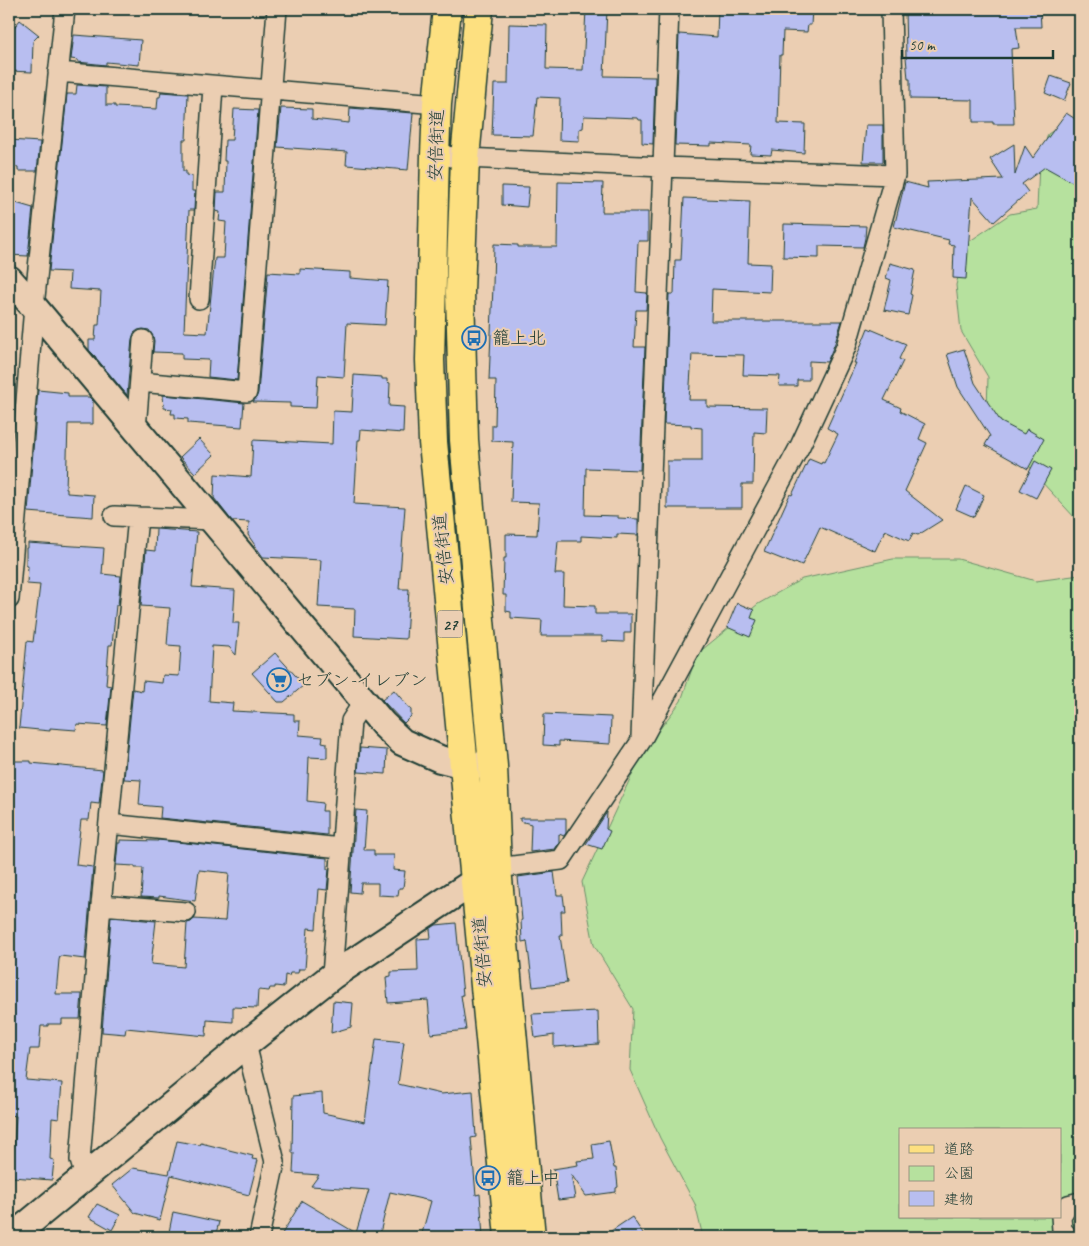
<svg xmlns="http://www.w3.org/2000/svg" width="1089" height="1246" font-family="Caveat,'Klee One',sans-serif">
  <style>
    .green { fill: #b6e19e; stroke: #6a8f69; fill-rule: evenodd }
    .building { fill: #b8bef0; stroke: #1f3d34 }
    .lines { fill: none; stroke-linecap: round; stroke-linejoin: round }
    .street-casing { stroke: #1f3d34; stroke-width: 22 }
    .secondary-casing { stroke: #1f3d34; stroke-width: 30 }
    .primary-casing { stroke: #1f3d34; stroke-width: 31 }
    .street { stroke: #ebceb2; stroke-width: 19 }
    .secondary { stroke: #ebceb2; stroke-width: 26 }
    .primary { stroke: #fde080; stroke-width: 28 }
    .labels { text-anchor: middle; stroke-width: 4; stroke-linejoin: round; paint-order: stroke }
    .shield { fill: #ebceb2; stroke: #5c685a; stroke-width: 1 }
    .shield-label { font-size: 16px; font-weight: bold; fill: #1f3d34 }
    .street-label { font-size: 18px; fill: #1f3d34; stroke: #ebceb2 }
    .poi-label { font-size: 18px; fill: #1f3d34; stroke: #ebceb2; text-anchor: start }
  </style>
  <rect width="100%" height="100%" fill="#ebceb2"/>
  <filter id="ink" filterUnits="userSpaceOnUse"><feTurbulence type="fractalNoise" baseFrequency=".02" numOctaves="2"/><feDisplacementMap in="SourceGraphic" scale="10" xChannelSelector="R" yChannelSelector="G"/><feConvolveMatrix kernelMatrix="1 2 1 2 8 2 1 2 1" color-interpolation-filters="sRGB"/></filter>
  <g filter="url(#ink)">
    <path class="green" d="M1080,119v428l-4,-28 -37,-40 -52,-69 1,-33 -27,-46 -5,-46 11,-42 43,-29 27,-5 2,-46 9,-29 20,-13z
      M893,559h65l78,22 44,-6v662h-377l-8,-33 -35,-66 -30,-68 3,-61 -39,-64 -12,-63 61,-131 38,-50 16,-47 61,-50 44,-25zM900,1130h160v87h-160z"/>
    <path class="building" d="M586,9h21l-3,67 51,1 -2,67 -11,-1v-23h-3l-1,-2 -54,-2 -1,12 -4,1v12l-20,-1 1,-42 -23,-1 -4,39 -41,-1 2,-51h14l1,-60 38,1 -1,44 37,1z
      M718,9h94l-1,16h-3l-1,7 -24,-1 -1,24h-2l-2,68 27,1 -1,29 -32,-3 -1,5 -21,-1 1,-9 -40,-2v3l-36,-1 4,-111 38,3z
      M905,9h123l12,1 1,17h-25l3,21 -8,1 3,75h-21v-2h-20v-22l-63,-1v-20h-2l-2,-22z
      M20,20l19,15 -6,6 -1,31 -23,-1v-37z
      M74,35l67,5 -2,25 -33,-3v3l-28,-3v-2l-7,-1z
      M1051,76l20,7 -7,18 -19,-8z
      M77,85l29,2v18h9v2l42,2 1,-12h2l1,-5 27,2 -2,46h-3v31h3v4l6,1v15h3l-1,19h-5l-5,122 23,1 8,-75h9l2,-36 -7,-1 1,-9 -4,-1 1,-19h8l1,-31h-2l1,-21h7l2,-31 24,1 -21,270 -29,-3 1,-17 -27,-1v-6l-29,-1 1,-11 -1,-5 -4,-6 -6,-1 -5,1 -4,3 -2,6 -5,56 -31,-37v-1l-7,-7v-10h6l1,-15h3l2,-34 -32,-2 1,-17 -21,-1 18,-177h9z
      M281,108l31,1v10l37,4 1,-15 63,5 -5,57 -62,-5 1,-13 -70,-5z
      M1066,113l14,9v47l-8,13 -27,-15 -23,17 6,8 -34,30 -22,-25 -6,82 -13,-1 1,-33 -6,-1 1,-4 -55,-13 11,-45 23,6 -1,-6 76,-3 -13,-20 24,-15 1,31 10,-29 8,12z
      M866,125h17v37h-20z
      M9,140l31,2 -3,29h-19v-4h-9z
      M558,182l45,1 -1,29h46v29h-10l-2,51 11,1 -1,17h-10l-2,37h11l-5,123 -54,-2 -1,47 33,1v2l20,1v16l-21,-1v4l-36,-2v5h-23l-3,33h9l-1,31 32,1v8h36v19h-7v9l-22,-1v-5h-61l1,-16 -31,-2v-6l-5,-1v-16h-3l1,-37h2v-24l31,1 2,-32 -28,-1 2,-60 -21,-1v-16h3l1,-45h-7l4,-94 1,-42 24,1v2h39z
      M502,186l27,1 -2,20 -25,-2z
      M684,198l66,3 -2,62 23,1 -1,28 -58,-3 -1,32h131l-7,22 -8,19 -18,-1v19h-12v6h-18l1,-10 -37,-1 1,-20 -52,-1 -3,46h18v7l60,1 -1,25 -12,-1 -1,52h-11v24h-75v-47h35v-33l-11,-1v-2l-27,-1 5,-130h5l1,-34h6z
      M9,201l24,7 -5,48 -19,-1z
      M784,224l82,2 -1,12 -2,9 -44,-1v12l-36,-1z
      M890,263l25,7 -5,24 2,1 -4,20 -24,-5 7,-30 -5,-2z
      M300,269l50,3v6l38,3 -3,44 -38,-2 -3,54 -26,-2 -2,33 -26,-1v-4l-37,-1 3,-4 2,-5 10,-121 32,2z
      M868,328l38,16 -7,15 4,2 -19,39 17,8 -1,3 25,13 -6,15 8,4 -22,48 37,29 -24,15 -5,-2 -4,8 -24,-11 -10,21 -55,-24 -18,38 -7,-3 -1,2 -30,-12 26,-58 2,1 17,-36 12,5 1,-2 2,1 14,-29 -11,-6 29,-65h-2z
      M964,349l11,34 26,39 23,12 3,-5 17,10 -16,30 -43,-24 5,-9 -32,-49 -11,-33z
      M354,375l28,2v2h5v3l3,1 -1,23 15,1 -1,26 -42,-3 -1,10h-2l-4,64 51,3 -6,82h10l-3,50 -52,-3 1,-27 -37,-2 3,-47 -58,-3 -15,-22 1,-13 -17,-1 -18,-23 1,-24 36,3 2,-37 79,4 1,-33 19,1z
      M38,390l30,3v4h21l4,4v23h-25l-2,65h1v4l27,2 -1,22 -65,-5z
      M163,395l81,8 -2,24 -54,-4v-4l-13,-1v-4h-4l1,-5 -8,-1z
      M9,411l5,1 -5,58z
      M199,439l15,16 -19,18 -15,-16z
      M1035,461l16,9 -15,28 -16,-8z
      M966,486l18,9 -10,22 -18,-8z
      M156,529l41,3 -5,55 43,3 -2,33h6l-3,32 -7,-8 -17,-1 -3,55 24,2 -1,8 62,3v7h6l-1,14 24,2 -1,5 5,1v15l-18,-1 -2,44 16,2 -1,8h5v24l-167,-17 1,-11 -22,-2 2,-25 -17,-1 9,-90 9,2 1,-10 19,2 1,-8 16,1 2,-30 -14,-1 3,-37 -29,-2 5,-56 9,1z
      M28,543l76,5 -2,26 19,2 -3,29h-2l-4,40h-3l-3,40 5,1 -4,40 -30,-2 -1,6 -26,-2v3l-31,-3 8,-87 6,1 7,-57 -13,-1 1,-18h-2v-18h2z
      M737,603l17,7 -3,8 6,2 -7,17 -23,-10z
      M275,653l29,32 -20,17h-6l-26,-29z
      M394,690l17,20v6l-7,7 -22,-23z
      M544,714l67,3 -1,27 -51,-3v5l-16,-1z
      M360,748l27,2 -1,24 -28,-2z
      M13,761h18v2l72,7 -4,34 -8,-1 -2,17h-8l-5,45 17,2 -8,92 -25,-3 -1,4 -3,34h26l-2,25h-18v5h-14v2h-7l-2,23h-9l-4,31 36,3 -3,36 -7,-1 -2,41 4,1 -2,20 -40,-3 4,-61 -7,-1v-350h3z
      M356,810l11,1 -3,39h10v5h20l-1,15 12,1 -2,17h-4l-1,8 -20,-1v-12h-17l-1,10 -10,-1z
      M607,812l-1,17 4,2 -8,18 -16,-5z
      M520,818h46v15l-2,3 -5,-2v9l-4,6 -25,3 1,-28 -11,-3z
      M120,840l38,1v-1l169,18v11h2l-2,21 -8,-1 -3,40 -8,-1 -3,41h-6l-1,4h-8l-1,3 -4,-1 -1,12 -9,-1v2h-5l-1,3 -11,-1 -1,18 -24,-1v15l-26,-2 -1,16 -80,-8 -1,6 -23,-2 9,-115 45,4 -5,43 33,3 3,-44 4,-1 3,-3 31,2 4,-48 -30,-3 -4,31 -36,-5v2l-18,-1 2,-29h-8v-2l-19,-1 2,-22h2z
      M554,872l3,23h6l2,16h-4l1,25h-2l7,47 -34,4 -6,-46 -5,1 -1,-22h1l-4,-43z
      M456,923l7,72h-2l5,35 -35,4 -3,-34 -40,3 -2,-26 5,-1v-4l27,-1 -1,-32 14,-1 -1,-9 6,-4z
      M333,1001l20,2 -2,24 -20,6z
      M598,1011l1,33 -45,3v-12l-19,3 -3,-24z
      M376,1039l28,3 -6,42 43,10 32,-3 3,46 -5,1 5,57 4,-1 3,43h-62l10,-36 -41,-9 -11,45h-99l22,-36 54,32 13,-43 -58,-4 8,-11 -26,-2 1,-20h-2l1,-57 29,-3 1,20 42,9z
      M177,1141l23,4 1,-2 52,13 -1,3 6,1 -9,35 -78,-20 -11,45 -25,-7 -23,-28 21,-17 36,6z
      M609,1141l5,27h2l2,19 -2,1v4l-30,4 -15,-22 4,24 -17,2 -5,-31 25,-4 -1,-4 17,-2 -2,-15z
      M97,1204l23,11 -8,15 -23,-13z
      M173,1212l46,10 -4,15h-47z
      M632,1217l13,20h-43z"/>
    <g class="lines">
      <g class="street-casing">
        <path id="street" d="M58,72l379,32
          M435,155l30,3 198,9 232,8
          M199,299l14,-213
          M140,382l107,10 30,-383
          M136,429l7,-89
          M114,516l98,4
          M9,599l25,-292 31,-298
          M641,737l28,-728
          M109,824l232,24
          M497,868l64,-8 80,-119 159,-295 46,-99 49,-172 -4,-166
          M101,905l85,7
          M332,976l19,-255 13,-20
          M246,1044l29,118 -16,75
          M85,1177l-5,-17 21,-255 37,-388
          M1069,1237l-7,-7 -1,-14 7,-11 12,-3"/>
      </g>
      <g class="secondary-casing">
        <path id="secondary" d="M9,279l25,28 349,417 19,18 38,17 24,6 29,1
          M12,1237l234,-193 86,-68 143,-95"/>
      </g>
      <g class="primary-casing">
        <path id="primary" d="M447,9l-10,95 -2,51 -5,205 3,82 76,795
          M479,9l-14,149 -5,134 4,148 29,326 4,102 34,369"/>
      </g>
      <use href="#street" class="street"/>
      <use href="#secondary" class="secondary"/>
      <use href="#primary" class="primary"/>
    </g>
  </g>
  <defs>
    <g id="bus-ring" transform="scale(1.25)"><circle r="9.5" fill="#ebceb2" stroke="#1f6fb2" stroke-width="1.5"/><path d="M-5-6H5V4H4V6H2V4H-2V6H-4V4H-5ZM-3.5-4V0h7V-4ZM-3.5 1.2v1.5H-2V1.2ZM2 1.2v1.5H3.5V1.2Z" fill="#1f6fb2"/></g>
    <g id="supermarket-ring" transform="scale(1.25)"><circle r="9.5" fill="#ebceb2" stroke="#1f6fb2" stroke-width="1.5"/><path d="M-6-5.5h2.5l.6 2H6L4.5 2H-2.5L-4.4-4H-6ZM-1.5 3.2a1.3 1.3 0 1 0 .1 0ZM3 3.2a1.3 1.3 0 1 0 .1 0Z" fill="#1f6fb2"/></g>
  </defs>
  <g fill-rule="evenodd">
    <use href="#bus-ring" x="474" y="338"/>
    <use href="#supermarket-ring" x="279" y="680"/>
    <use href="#bus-ring" x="488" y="1178"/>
  </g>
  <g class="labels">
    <rect class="shield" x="437.5" y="610.5" width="25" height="27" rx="4"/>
    <g class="shield-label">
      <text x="450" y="630">27</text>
    </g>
    <g class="street-label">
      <text transform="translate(436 145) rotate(-88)" y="6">安倍街道</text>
      <text transform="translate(443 549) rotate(-96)" y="6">安倍街道</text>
      <text transform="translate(482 952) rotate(-95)" y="6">安倍街道</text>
    </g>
    <g class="poi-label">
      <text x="492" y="344">籠上北</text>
      <text x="296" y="686">セブン-イレブン</text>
      <text x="506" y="1184">籠上中</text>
    </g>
  </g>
  <rect width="1089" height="1246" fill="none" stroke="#ebceb2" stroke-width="30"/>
  <rect x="15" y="15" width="1059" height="1216" fill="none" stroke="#1f3d34" stroke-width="2" filter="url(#ink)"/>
  <rect x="899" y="1128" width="162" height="90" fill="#ebceb2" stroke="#999480"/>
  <rect x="909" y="1145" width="25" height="8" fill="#fde080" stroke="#999480"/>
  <text x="944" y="1154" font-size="15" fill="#1f3d34">道路</text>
  <rect x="909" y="1166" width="25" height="15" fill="#b6e19e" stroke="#999480"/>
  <text x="944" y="1178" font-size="15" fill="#1f3d34">公園</text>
  <rect x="909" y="1191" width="25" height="15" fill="#b8bef0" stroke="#999480"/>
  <text x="944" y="1204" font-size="15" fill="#1f3d34">建物</text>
  <path d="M902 50v8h151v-8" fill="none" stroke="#1f3d34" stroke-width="2.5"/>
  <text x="909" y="50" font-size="15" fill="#1f3d34" stroke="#ebceb2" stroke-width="4" paint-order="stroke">50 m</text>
</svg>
